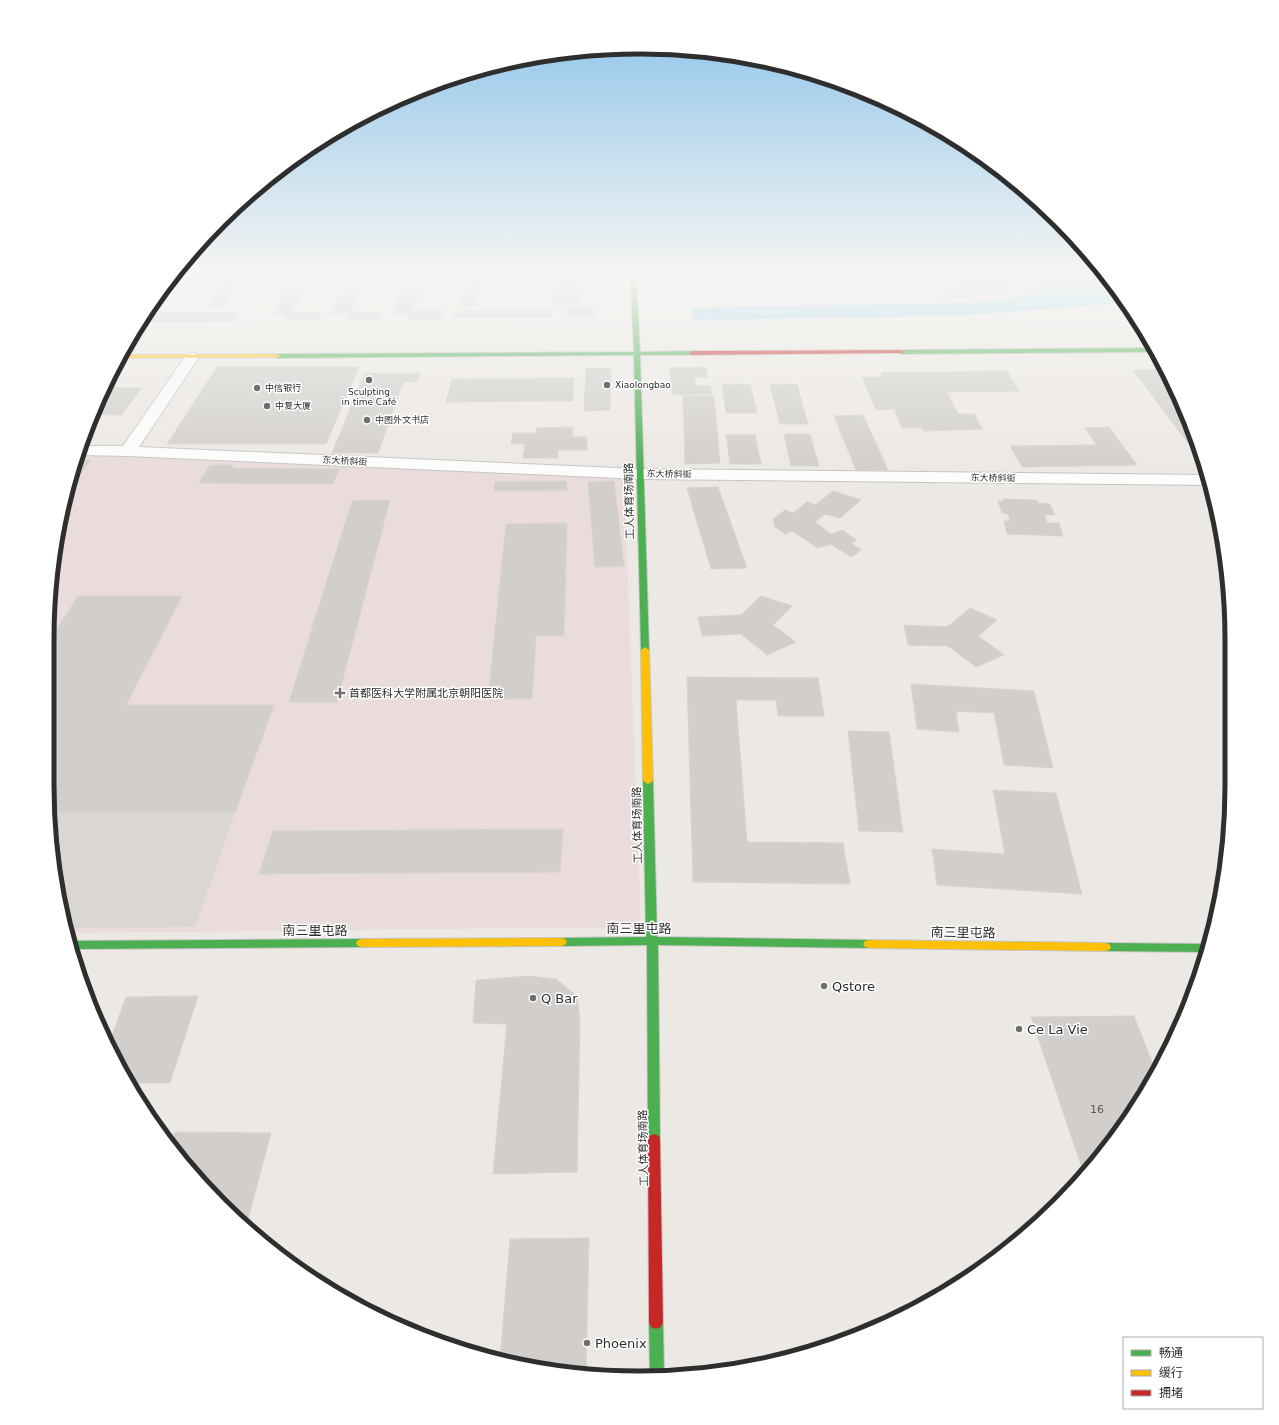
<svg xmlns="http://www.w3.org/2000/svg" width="1279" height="1425" font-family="'DejaVu Sans','Noto Sans SC',sans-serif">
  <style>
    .medical { fill: #e9dcdb }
    .plaza { fill: #dad6d2 }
    .water { fill: #99d6ec }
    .building { fill: #d1cecb; stroke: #d7d4d0 }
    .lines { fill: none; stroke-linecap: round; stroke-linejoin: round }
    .street-casing { stroke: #c5c4c5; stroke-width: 2 }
    .fast-casing { stroke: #c5c4c5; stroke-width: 2 }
    .slow-casing { stroke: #c5c4c5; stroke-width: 2 }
    .jam-casing { stroke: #c5c4c5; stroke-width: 2 }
    .street { fill: #fcfcfb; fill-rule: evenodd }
    .fast { fill: #4caf50; fill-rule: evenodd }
    .slow { fill: #ffc107; fill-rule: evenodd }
    .jam { fill: #c62828; fill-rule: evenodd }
    .poi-dot { fill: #706f6e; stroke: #fff; stroke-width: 1.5 }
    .labels { text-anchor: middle; stroke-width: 3; stroke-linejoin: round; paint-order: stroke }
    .far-poi-label { font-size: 9px; fill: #2e2e2e; stroke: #fff; text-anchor: start }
    .far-street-label { font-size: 9px; fill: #2e2e2e; stroke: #fff }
    .street-label { font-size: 11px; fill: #2e2e2e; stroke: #fff }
    .poi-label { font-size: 11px; fill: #2e2e2e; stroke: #fff; text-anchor: start }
    .near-number-label { font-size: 11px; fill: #585857 }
    .near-street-label { font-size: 13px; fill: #2e2e2e; stroke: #fff }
    .near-poi-label { font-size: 13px; fill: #2e2e2e; stroke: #fff; text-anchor: start }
    .rim { fill: none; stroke: #2e2e2e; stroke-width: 5 }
  </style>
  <rect width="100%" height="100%" fill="#ece8e4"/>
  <path class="medical" d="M79,455l545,23 17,449 -574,6 -9,-32 -11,-115 1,-185 10,-77z"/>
  <path class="plaza" d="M50,813h185l-40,114 -129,1 -8,-27z"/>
  <path class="water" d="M1031,272h72l7,7 14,24 -169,13 -263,4 1,-13 283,-4 51,-7 12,-17z"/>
  <path class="building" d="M977,272h42l2,3v7l-23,12 -35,3h-21l1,-15 14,1 -3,-3 9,-1 6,2 9,-5z
    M556,276h27l-2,29h-28z
    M544,277l1,3h7v3h-7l-1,2 -47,1 1,-8z
    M406,278l-1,5h16l-8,28h30l-3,8h-32l2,-5h-17l10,-29h-24l2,-6z
    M466,278h16l-6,28 -16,1z
    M226,279h15l-18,29h-16z
    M268,279h26l-2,5h16l-17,28 30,1 -4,7h-32l3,-5 -15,-1 17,-29 -28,1z
    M327,279h22l-2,4h15l-11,29 31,1 -3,6h-31v-5h-19l18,-29 -23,1z
    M172,280h7l-20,28h-8z
    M568,308h26v8h-27z
    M552,309l-1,9h-98l3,-8z
    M148,313h87l4,1 -6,7 -91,1z
    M217,367h142l-33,77h-159z
    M706,367l2,10h-14l2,9h14l2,8 -39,1 -4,-27z
    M586,368h25l-1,42 -26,1z
    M1166,369l5,9 32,85 -70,-93z
    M1007,371l12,20 -72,1 11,22h17l7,15 -58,2 -2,-3h-20l-8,-19 -18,1 -14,-33h20l-1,-4z
    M365,373h55l-3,9h-14l-25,71h-46z
    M574,378l-1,23 -127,1 6,-23z
    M750,384l7,29h-31l-4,-28z
    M797,384l11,40h-28l-10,-39z
    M105,387l37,1 -21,27 -29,-1z
    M683,396h31l6,67 -35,1z
    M863,415l25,55h-32l-22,-54z
    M573,427l-1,10h15v13h-29v8h-35l2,-14h-14l2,-11h23l1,-5z
    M1109,427l28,38 -115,2 -12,-21 87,-1 -12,-17z
    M784,434h26l9,32h-28z
    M726,435h29l6,29h-31z
    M78,460h13l-23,31z
    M210,465h22l2,3 105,1 -6,15 -134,-1z
    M566,481l1,9 -73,1 1,-9z
    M614,481l10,85 -29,1 -7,-85z
    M718,487l29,81 -36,1 -24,-81z
    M833,491l28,9 -21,18 -15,-4 -10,8 16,12 12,-4 14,11 -6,2 10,7 -10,7 -20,-13 -13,4 -26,-17 -7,3 -10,-7 -2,-8 12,-9 8,3 14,-11 8,3z
    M1003,499l34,1 1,3 12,1 5,11h-10l2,8h12l4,13 -56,-2 -3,-13h6l-2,-7 -6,-1 -4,-12h6z
    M390,500l-53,202h-48l63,-201z
    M567,523l-3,113h-28l-4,63h-44l18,-175z
    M78,596h104l-56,109h148l-39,108h-185l-3,-27 1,-143z
    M761,596l31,10 -19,19 23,17 -29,13 -26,-21 -39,2 -4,-19 43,-2z
    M970,608l27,12 -19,16 26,19 -28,12 -28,-21 -40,-1 -4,-20 43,2z
    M687,677l131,1 6,38h-46l-2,-16h-40l11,142 96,1 7,41 -157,-2z
    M911,684l123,7 19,77 -49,-3 -10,-52 -38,-2 3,21 -42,-3z
    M848,731l41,1 14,100 -44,-1z
    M993,790l63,3 26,101 -145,-9 -5,-36 73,5z
    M563,829l-3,43 -301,2 14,-43z
    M529,976l27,3 21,17 3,24 -3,152 -84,2 14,-150 -34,-1 3,-43z
    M198,996l-28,87h-40l-22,-36 18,-50z
    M1134,1016l22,56 -47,74 -25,28 -53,-157z
    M175,1132l96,1 -25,94 -26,-23 -50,-57z
    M589,1238l-3,135 -62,-6 -24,-7 10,-121z"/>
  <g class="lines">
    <g class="street-casing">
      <path id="street" d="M192,353l5,1 2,3 -60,90 501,22 568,6 3,10 -571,-6 -512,-23 -49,-1 3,-9h41l64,-92z"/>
    </g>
    <g class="fast-casing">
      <path id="fast" d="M630,272h6l4,80 52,-1 3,2 -3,2h-52l9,295 -4,3 -4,-3 -7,-295 -357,3 -3,-2 3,-2 357,-2z
        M1153,348l2,4 -254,2 -3,-2 3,-2z
        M648,778l5,3 4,156 212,3 4,1 2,3 -2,3 -4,1 -211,-3 2,195 -1,4 -5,2 -5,-2 -1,-4 -1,-195 -86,1 -4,-1 -2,-3 2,-3 4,-1 85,-1 -3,-156z
        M362,939l4,1 2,3 -2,3 -4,1 -291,2 -2,-8z
        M1105,943l103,1h2l-3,8 -102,-1 -4,-1 -2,-3 2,-3z
        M656,1315l5,2 2,5 1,54 -14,1 -1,-55 2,-5z"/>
    </g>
    <g class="slow-casing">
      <path id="slow" d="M277,354l3,2 -1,1 -160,1 1,-3z
        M645,647l4,3 4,131 -5,3 -5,-3 -2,-131z
        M561,938l4,1 2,3 -2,3 -4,1 -199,1 -4,-1 -2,-3 2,-3 4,-1z
        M869,940l236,3 4,1 2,3 -2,3 -4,1 -236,-3 -4,-1 -2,-3 2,-3z"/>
    </g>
    <g class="jam-casing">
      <path id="jam" d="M901,350l3,2 -1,1 -211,2 -3,-2 3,-2z
        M654,1134l5,2 1,4 3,182 -2,5 -5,2 -5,-2 -2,-5 -1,-182 1,-4z"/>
    </g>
    <use href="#street" class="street"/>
    <use href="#fast" class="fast"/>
    <use href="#slow" class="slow"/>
    <use href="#jam" class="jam"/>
  </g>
  <linearGradient id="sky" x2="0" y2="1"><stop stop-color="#88c2ea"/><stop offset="0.58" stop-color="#f6f5f3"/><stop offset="1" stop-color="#f6f5f3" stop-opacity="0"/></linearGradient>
  <rect width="1279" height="472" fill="url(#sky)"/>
  <g class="poi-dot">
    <circle cx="369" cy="380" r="4"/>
    <circle cx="607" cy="385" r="4"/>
    <circle cx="257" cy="388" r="4"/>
    <circle cx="267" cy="406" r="4"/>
    <circle cx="367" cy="420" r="4"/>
    <path d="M338 687h4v4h4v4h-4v4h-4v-4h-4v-4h4z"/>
    <circle cx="824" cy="986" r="4"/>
    <circle cx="533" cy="998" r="4"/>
    <circle cx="1019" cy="1029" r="4"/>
    <circle cx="587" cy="1343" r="4"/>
  </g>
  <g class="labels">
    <g class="far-poi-label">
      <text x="615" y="388">Xiaolongbao</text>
      <text x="265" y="391">中信银行</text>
      <text x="369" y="395" text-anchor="middle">Sculpting<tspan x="369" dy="10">in time Café</tspan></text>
      <text x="275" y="409">中复大厦</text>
      <text x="375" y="423">中图外文书店</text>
    </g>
    <g class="far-street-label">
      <text transform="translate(345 461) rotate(3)" y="3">东大桥斜街</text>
      <text transform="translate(669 474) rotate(1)" y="3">东大桥斜街</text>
      <text transform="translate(993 478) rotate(1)" y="3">东大桥斜街</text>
    </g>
    <g class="street-label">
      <text transform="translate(629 501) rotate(-91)" y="4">工人体育场南路</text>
      <text transform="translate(637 825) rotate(-91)" y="4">工人体育场南路</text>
      <text transform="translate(643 1148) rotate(-91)" y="4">工人体育场南路</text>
    </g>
    <g class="poi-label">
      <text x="349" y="697">首都医科大学附属北京朝阳医院</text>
    </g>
    <g class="near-number-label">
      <text x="1097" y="1113">16</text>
    </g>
    <g class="near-street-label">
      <text x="639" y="933">南三里屯路</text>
      <text x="315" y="935">南三里屯路</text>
      <text transform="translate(963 932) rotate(1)" y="5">南三里屯路</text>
    </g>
    <g class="near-poi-label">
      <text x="832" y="991">Qstore</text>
      <text x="541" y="1003">Q Bar</text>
      <text x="1027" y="1034">Ce La Vie</text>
      <text x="595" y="1348">Phoenix</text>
    </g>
  </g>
  <path d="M0 0H1279V1425H0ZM639 54H640A585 585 0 0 1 1225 639V786A585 585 0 0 1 640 1371H639A585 585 0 0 1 54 786V639A585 585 0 0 1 639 54Z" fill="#fff" fill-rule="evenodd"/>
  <path class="rim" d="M639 54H640A585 585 0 0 1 1225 639V786A585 585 0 0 1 640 1371H639A585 585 0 0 1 54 786V639A585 585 0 0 1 639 54Z"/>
  <rect x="1123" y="1337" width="140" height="72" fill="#ffffff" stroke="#ababab"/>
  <rect x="1131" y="1350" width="20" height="6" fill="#4caf50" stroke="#ababab"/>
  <text x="1159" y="1357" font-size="12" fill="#2e2e2e">畅通</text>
  <rect x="1131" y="1370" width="20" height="6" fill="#ffc107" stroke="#ababab"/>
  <text x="1159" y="1377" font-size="12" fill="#2e2e2e">缓行</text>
  <rect x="1131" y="1390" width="20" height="6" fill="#c62828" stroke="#ababab"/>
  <text x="1159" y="1397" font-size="12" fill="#2e2e2e">拥堵</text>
</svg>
